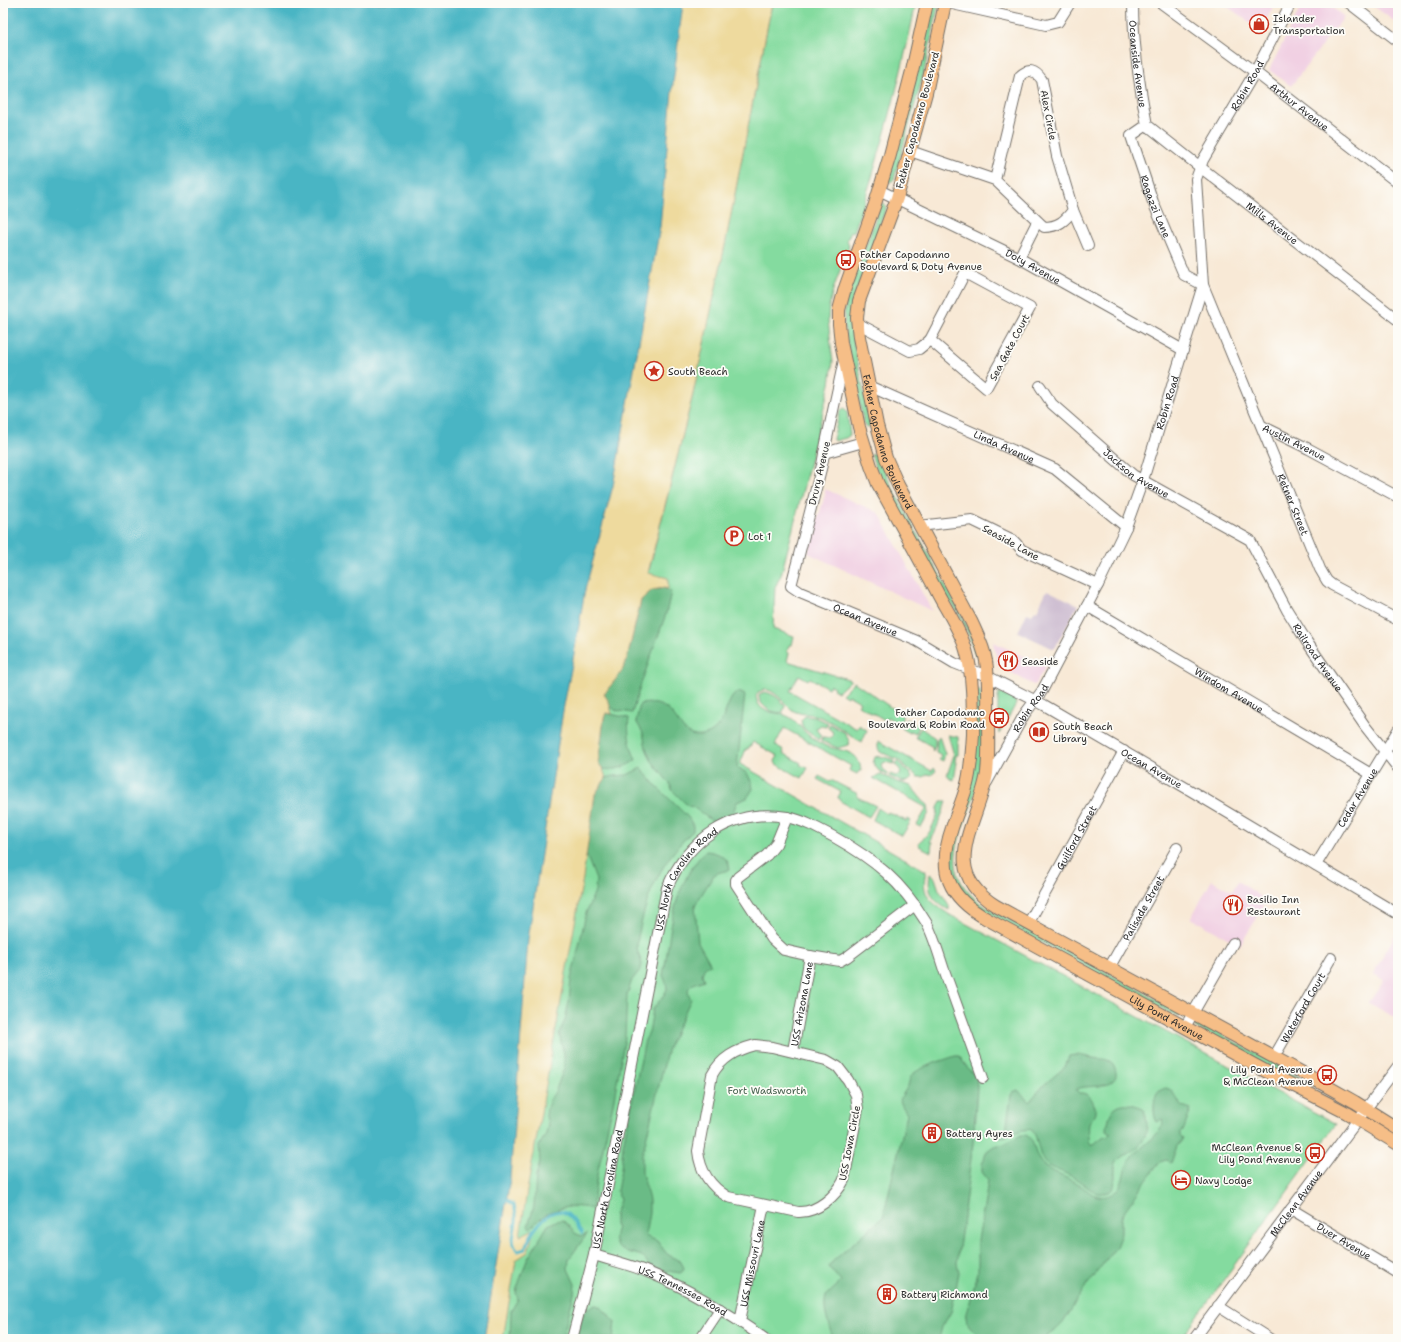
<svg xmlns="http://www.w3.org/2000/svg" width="1401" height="1342" font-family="'Shantell Sans',sans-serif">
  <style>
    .built { fill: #f1d0e3 }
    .industrial { fill: #cebed1 }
    .green { fill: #84db9f; stroke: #588365 }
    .forest { fill: #6bbb86; stroke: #4b7358 }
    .sand { fill: #eeda9e; stroke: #8c8264 }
    .water { fill: #49b5c4; stroke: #3a7078 }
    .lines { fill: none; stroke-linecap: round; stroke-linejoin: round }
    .stream { stroke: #49b5c4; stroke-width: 3 }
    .minor-casing { stroke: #736e67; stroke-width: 12 }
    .major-casing { stroke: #736e67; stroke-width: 14 }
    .minor { stroke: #fff; stroke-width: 10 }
    .major { stroke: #f6be87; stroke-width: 12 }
    .labels { text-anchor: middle; stroke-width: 3.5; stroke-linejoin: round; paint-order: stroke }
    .poi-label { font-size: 10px; fill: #2b2b2b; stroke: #fdfcf7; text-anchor: start }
    .street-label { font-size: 10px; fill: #2b2b2b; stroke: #fdfcf7 }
    .park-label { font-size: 10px; fill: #46604e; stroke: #fdfcf7 }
  </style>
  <rect width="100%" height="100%" fill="#fdfcf7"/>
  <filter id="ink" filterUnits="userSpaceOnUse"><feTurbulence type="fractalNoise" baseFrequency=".025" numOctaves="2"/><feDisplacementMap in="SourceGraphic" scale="8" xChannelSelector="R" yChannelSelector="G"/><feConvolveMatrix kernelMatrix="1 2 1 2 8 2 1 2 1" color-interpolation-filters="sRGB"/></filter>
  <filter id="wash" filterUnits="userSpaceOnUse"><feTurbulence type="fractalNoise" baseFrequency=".012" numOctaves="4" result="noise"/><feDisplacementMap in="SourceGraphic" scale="16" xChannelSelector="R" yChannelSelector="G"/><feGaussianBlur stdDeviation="0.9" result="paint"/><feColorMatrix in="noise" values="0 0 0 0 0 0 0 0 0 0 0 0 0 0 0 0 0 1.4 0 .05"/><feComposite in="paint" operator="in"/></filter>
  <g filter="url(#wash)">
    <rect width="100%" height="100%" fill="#f8e9d6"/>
    <path class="built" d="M1226,3h49l-14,27 -36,-25z
      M1303,3h24l17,14 -53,69 -22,-16z
      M1373,3h25v21l-26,-19z
      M825,489l54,24 53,98 -124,-58 17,-58z
      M993,642l53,24 -11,18 -2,1 -35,-20z
      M1212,880l20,11 6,-10 25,17v11l-23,36 -49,-27z
      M1398,930v89l-29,-16 15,-23 -11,-6z"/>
    <path class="industrial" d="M1047,590l31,15 -24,44 -36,-17 9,-19 5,2 3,-5 2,1z"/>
    <path class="green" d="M772,3h144c-16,78 -36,154 -62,229l-3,-1 -4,9 2,5 -16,45 -4,16 -1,14 5,42 -3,22 -49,191 -6,12 -2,42 21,7 -2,9h-3l-2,6 2,2 -2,8 64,19 -13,12 -5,-3 1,-2 -4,-2 -2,3 -18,-10 -2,2 -9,-5 -9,16 67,38 2,-4 8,5 -5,12c-15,-8 -29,-21 -45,-26 -7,-3 -14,-1 -21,-4 -10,-3 -23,-30 -37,-20 -3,2 -3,5 -2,8 4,15 20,11 30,16 8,3 12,10 18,16 5,5 11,9 17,12 11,6 26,5 34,13 3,4 5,10 5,14h-2l-2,3 -8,-4 2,-4 -67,-38 -9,17 9,5 -1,3 18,10 -1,2 8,3 -6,10 -26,-14 -1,-3 3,-5 -25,-14 -5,7h-2l-6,15 186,107c-6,25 5,31 24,44l386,209 -155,215h-697l79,-628 63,-48 67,-269 32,-149z
      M932,3h7l-15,69 -30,107 -2,2 -2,1 -2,-1z
      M883,203l2,1 1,4 -33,92 -2,16v12l19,96v2l-3,3 -3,-4 -19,-93 -1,-14 2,-18 35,-96z
      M844,408l3,3 3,24 -4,3 -12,3 -1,-2 7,-28z
      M873,454l5,1 14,32 77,142 9,25 -1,2 -2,-1c-6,-24 -17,-45 -33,-64l-59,-106 -12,-30z
      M854,682l48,33v4l-3,7h-2l1,-3 -11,-6 -2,3 -27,-15 2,-3 -12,-7 -1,2 -5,-3z
      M977,690h3l1,6c1,27 3,55 -2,82 -10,50 -52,92 9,130l190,103 2,3 -1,2 -2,1 -207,-114 -14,-18 -7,-26 18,-63z
      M764,692c9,1 16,7 21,14l-2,6c-9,3 -25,-6 -24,-17z
      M999,692l15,7 2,5 -17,30 -1,-12 4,-1 -1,-7h-3v-18z
      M805,716l9,1 14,6 -2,4 -6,-1 -4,2 1,3 5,4 -3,5 -15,-11 -2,-4 -1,-5z
      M906,719l13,8 -3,6 -5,-2 -1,2 -9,-5z
      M830,724l15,9 4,8 -1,4 -10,3 -17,-7 2,-4 7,1 3,-2 -1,-5 -4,-3z
      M921,728l14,10v7l-2,6 -1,-1 1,-3 -18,-10z
      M948,735l10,2v18h-2l-1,7h2l-3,18 -5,-2 -2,-3 7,-20z
      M939,736l6,18 -2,7 -4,-2 2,-4 -5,-3 1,-13z
      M878,741l54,30 2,-3 2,3 -5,4 -3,-1 -5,3h-5l-21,-18 -17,-7 -2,-4z
      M880,756l15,4 -2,4 -8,-2 -3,2 1,5 5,4 -1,2 -9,-5 -5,-7 2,-6z
      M897,761l12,11 3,6 -3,3 -7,1 -13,-6 1,-2 6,2 5,-2 -2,-6 -4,-3z
      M880,774l17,8 14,4 12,15 5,4 1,8 -8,14 -4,-2 10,-17 -54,-30z
      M819,776l11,6 1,-2 27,14 -1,3 19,9 -7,11 -29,-16 -2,-4 3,-5 -24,-13z
      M941,801h6l-13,34h-2l-2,7h2l-1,10 -12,-6 -1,-3 11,-10 8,-16 1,-9z
      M878,808l9,6 1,-2 18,9 2,-2 3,2 -9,15 -29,-16z
      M930,874l5,4 4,12 10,15v5c-17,-9 -22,-18 -19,-36z
      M1198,1022l120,65 -47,-18 -76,-42v-3z"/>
    <path class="forest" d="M664,588l7,4 -5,22 -25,70 -9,29 -17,-3 -5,-4 -6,-12 22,-31 15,-63 11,-10z
      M739,692l6,3 -8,72 10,6 5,10 1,6 -6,9 -10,4 -3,8v5l-18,9 -23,-17 -5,-1 -16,-16 -2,-6 -19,-24 -5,-12 -3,-15 -7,-12 4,-17c42,-7 33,35 61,32 27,-3 23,-41 38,-44z
      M606,713l23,5c-2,14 1,29 7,42 -10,7 -21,11 -33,9l-5,-6 6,-45z
      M641,768l15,18 32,31 5,8v6c-26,24 -43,54 -51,89 -2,9 -5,18 -5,27 0,7 4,11 5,17l-1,5 -9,11 -5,15 -2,42 -12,67 -15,66 -6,39c-17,-5 -36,-2 -51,9 -4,3 -7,8 -11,10l-2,-2 6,-20 2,-30 4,-14 -1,-16 7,-12 2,-10 -2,-8 1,-8 3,-9 5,-7 9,-24v-14l-5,-20 6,-14 4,-19 2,-22 8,-33 7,-33 9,-22 1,-11 -10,-26 9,-60 11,-16 8,-2 13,-1z
      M706,851c11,1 23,6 24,18 -5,3 -10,2 -16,6l-19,30 3,37 13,23 -6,2 -3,7 2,6c-11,4 -21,6 -13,19l-23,49 -26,108v17l7,27v13l-4,23 12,5 10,13 14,8 3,6 -1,3 -3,2c-9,-2 -23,-2 -30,-7 -4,-4 -5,-9 -11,-11 -6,-2 -15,-3 -20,-7 -7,-5 -4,-15 -2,-21l-2,-1v-12l5,-14 -3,-9 4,-22 2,-24 22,-105 4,-7 4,-24 11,-14 3,-6 -1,-6 -3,-8c8,-38 7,-73 29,-107 4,-6 8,-12 14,-17z
      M1075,1055c6,0 12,2 18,3 11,2 21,-1 23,15 1,5 -4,9 -8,11 -10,4 -21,1 -31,5v2l2,2c10,-1 17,9 16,20 -1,4 -5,7 -6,11 -1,4 0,16 1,20h4l10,-8h4l3,-3 -4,-3c2,-24 12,-32 36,-22 7,15 5,33 -10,43 -5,3 -12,5 -16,10 -6,8 5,32 -14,32 -4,1 -6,0 -9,-2 -6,-2 -10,-7 -15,-10 -5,-4 -11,-6 -17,-9 -7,-3 -13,-4 -18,-10 -7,-10 -5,-23 -12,-32 -15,-4 -31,17 -39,0h3v2l8,1 1,-2h1l5,-36 2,-3 5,-2 11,12 17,-19 19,-16 4,-11z
      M955,1056h4l10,14 7,6 1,12 -4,56 -16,119 2,9 -5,27 -3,13 -9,15 -3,12h-106c-4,-14 -11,-29 -7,-43l15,-14 -12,-15 3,-5 51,-45 24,-103c-10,-16 -8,-13 1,-28 1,-3 1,-5 2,-8 4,-10 35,-18 45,-22z
      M1166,1088l5,2 11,16 9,3 -7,20 -4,4v3l3,3 -6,7 -6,17 -5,-3 -6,2 -35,48 -4,9v15l-5,13 -32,42 -21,34 -6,6 -14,10h-62l-14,-16 -1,-6 12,-45v-32l8,-45 2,-15 -6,-8v-8l5,-13 7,-5 10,-2 17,-9h5c10,6 7,17 14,26 1,2 4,5 6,6 8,7 23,11 32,17 7,4 13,11 21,12 5,1 10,0 14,-3 14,-11 8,-20 16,-32 9,-15 31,-22 35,-41l-1,-1 -6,3c-4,-6 -4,-20 -1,-26 2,-5 6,-7 10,-8z
      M563,1220l12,13 6,3 6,-2 -18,25 -1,10 7,15 -1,10 -12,45h-52l1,-28 7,-12 -2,-6 1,-5 10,-28 21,-35 8,-4z
      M597,1305l5,3 13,14 -2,17h-37c4,-12 5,-33 21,-34z"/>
    <path class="sand" d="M660,3h112l-47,242 -32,149 -45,179 20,5v11l-4,-1 -12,2 -11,10 -15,63 -6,11 -16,20 5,8 3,12 -6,-1 -2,5 -6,45 5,6 3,9 -11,16 -12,84 -56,313 -7,45 14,-7 -6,23 -12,8 -13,79h-83z"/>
    <path class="water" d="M3,3h680l-11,89 -12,135 -47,259 -28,104 -11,64 -11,57 -35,229 -18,239 -26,160h-481z"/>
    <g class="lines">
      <path class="stream" d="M507,1200l7,5c1,5 3,11 2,16 -1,11 -7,21 2,30l7,-2c4,-13 21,-42 38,-37 9,3 14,15 19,21"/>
    </g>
  </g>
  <g filter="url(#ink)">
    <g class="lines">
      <g class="minor-casing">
        <g id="minor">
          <path d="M948,3l98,22 12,-3 12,-19"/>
          <path id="s1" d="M1133,3c0,41 6,81 14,122"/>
          <path id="s2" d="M1161,3l94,69 143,111"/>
          <path d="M1349,3l49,38"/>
          <path id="s3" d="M1147,125l-16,11 22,66 31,73 19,10 117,284 7,12 5,4 66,35"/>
          <path id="s4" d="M1147,125l53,42 198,153"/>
          <path d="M910,151l85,29 49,47c14,0 21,-6 29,-17l-16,-54 -15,-76c-7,-10 -13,-12 -22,-4l-25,104"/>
          <path id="s5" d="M879,190l140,68 164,92"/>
          <path d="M1073,210l15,36"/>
          <path d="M1019,258l18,-36"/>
          <path d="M965,273l65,35 -44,80 -56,-48z"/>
          <path d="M857,323l53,28 9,-2 11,-9"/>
          <path id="s6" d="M844,360l-18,83 -4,22 -31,121 9,6 117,49 37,22 33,13 57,29 149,87 205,122"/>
          <path id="s7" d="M869,386l186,83 71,58"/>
          <path id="s8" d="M1040,386l12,18 81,71 117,65 37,70 20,32 58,84 33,42"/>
          <path id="s9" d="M1262,426l47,23 89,48"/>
          <path d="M824,453l39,-11"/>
          <path d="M919,526l53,-6 41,20 9,10 76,35"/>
          <path id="s10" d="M1087,606l284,168"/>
          <path id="s11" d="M987,782l37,-67 18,-24 56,-106 28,-58 17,-47 60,-195 -7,-106 7,-19 52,-88 36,-69"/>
          <path d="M787,817l-11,27 -9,11 -29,22 -2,3v4l36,55 12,11 26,6 30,5 7,-4 68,-52"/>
          <path id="s12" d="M1316,865l82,-135"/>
          <path id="s13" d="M1028,924l96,-173"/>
          <path id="s14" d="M1109,968l68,-120"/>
          <path d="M1185,1027l48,-84"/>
          <path d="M755,1045l17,2 54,13 12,7 10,13 8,15 2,14 -14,71c-8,16 -27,33 -46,32l-70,-15c-17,-10 -28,-26 -30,-46l14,-76c9,-17 24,-25 43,-30z"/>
          <path id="s15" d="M793,1051l17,-95"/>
          <path id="s16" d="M1274,1057l57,-99"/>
          <path id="s17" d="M1291,1209l107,64"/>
          <path id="s18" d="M594,1255c19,6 38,10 56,18 41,17 80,41 115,66"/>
          <path d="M1218,1306l52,33"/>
          <path id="s19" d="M740,1321l24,-116"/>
          <path id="s20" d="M572,1339l22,-84 73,-367c21,-48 65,-81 120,-71 16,3 32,12 47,20 41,23 67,44 92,85 7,12 13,33 18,48 13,36 26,72 39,108"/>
          <path d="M700,1339l20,-30"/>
          <path id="s21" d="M1194,1339l204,-273"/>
        </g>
      </g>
      <g class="major-casing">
        <g id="major">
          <path id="s22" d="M927,3l-15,68 -22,84 -15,49 -30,84 -6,22v14l2,19 18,84 12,39 7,18c20,35 39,71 58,106 10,20 24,39 30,60 7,23 7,59 7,84 -1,18 -2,37 -7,54 -4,14 -10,27 -14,40 -15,43 -4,69 35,91l282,154 78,40 51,31"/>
          <path id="s23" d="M945,3l-19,90 -29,105 -38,103 -2,17 2,19 18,88 9,33 12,27 73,136c6,13 13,26 15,40 3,17 2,37 2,54 0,19 1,39 -1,58 -8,50 -51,96 9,133l327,178 32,18 43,27"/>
        </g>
      </g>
      <use href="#minor" class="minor"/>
      <use href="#major" class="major"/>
    </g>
  </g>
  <defs>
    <g id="shop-ring" transform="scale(1)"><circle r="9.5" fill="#fdfcf7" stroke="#c8321e" stroke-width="1.5"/><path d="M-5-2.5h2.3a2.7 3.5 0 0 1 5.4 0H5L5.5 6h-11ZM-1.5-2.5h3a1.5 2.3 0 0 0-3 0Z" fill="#c8321e"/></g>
    <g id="bus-ring" transform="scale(1)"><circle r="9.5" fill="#fdfcf7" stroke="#c8321e" stroke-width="1.5"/><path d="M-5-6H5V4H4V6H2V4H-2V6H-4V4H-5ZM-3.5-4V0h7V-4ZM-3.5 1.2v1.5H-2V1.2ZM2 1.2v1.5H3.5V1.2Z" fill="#c8321e"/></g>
    <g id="sight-ring" transform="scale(1)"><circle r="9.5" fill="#fdfcf7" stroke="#c8321e" stroke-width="1.5"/><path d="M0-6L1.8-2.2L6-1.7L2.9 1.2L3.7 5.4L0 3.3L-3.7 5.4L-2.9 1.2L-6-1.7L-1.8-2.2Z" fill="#c8321e"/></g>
    <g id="parking-ring" transform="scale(1)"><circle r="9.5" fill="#fdfcf7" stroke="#c8321e" stroke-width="1.5"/><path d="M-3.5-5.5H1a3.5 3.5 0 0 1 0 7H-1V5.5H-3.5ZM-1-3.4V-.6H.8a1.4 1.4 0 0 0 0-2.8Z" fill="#c8321e"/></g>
    <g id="restaurant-ring" transform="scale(1)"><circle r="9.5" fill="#fdfcf7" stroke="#c8321e" stroke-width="1.5"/><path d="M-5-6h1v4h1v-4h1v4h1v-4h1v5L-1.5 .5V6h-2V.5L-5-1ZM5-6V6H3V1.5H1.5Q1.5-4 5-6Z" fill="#c8321e"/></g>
    <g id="library-ring" transform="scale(1)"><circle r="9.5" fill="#fdfcf7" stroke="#c8321e" stroke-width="1.5"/><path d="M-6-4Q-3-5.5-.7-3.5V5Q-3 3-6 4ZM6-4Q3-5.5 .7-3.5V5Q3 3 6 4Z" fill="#c8321e"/></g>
    <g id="building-ring" transform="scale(1)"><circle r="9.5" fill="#fdfcf7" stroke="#c8321e" stroke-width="1.5"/><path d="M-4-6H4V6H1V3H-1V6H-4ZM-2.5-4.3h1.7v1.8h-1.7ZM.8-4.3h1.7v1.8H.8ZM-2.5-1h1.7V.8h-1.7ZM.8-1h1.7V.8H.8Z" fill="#c8321e"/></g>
    <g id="hotel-ring" transform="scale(1)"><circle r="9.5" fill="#fdfcf7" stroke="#c8321e" stroke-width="1.5"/><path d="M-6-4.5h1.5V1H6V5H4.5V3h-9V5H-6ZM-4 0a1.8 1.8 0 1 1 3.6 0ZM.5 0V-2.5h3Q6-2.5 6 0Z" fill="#c8321e"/></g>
  </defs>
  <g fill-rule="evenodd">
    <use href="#shop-ring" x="1259" y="24"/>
    <use href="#bus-ring" x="846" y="260"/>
    <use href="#sight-ring" x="654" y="371"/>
    <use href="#parking-ring" x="734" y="536"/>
    <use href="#restaurant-ring" x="1008" y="661"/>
    <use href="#bus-ring" x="999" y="718"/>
    <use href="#library-ring" x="1039" y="732"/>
    <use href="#restaurant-ring" x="1233" y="905"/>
    <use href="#bus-ring" x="1327" y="1075"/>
    <use href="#building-ring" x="932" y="1133"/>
    <use href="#bus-ring" x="1315" y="1153"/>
    <use href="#hotel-ring" x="1181" y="1180"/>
    <use href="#building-ring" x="887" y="1294"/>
  </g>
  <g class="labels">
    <g class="poi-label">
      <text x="1273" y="22">Islander<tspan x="1273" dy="12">Transportation</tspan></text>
      <text x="860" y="258">Father Capodanno<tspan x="860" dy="12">Boulevard &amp; Doty Avenue</tspan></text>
      <text x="668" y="375">South Beach</text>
      <text x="748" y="540">Lot 1</text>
      <text x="1022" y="665">Seaside</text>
      <text x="985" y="716" text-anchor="end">Father Capodanno<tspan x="985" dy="12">Boulevard &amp; Robin Road</tspan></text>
      <text x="1053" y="730">South Beach<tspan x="1053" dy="12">Library</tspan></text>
      <text x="1247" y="903">Basilio Inn<tspan x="1247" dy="12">Restaurant</tspan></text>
      <text x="1313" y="1073" text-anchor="end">Lily Pond Avenue<tspan x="1313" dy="12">&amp; McClean Avenue</tspan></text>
      <text x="946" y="1137">Battery Ayres</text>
      <text x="1301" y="1151" text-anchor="end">McClean Avenue &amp;<tspan x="1301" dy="12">Lily Pond Avenue</tspan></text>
      <text x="1195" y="1184">Navy Lodge</text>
      <text x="901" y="1298">Battery Richmond</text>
    </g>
    <g class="street-label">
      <text dy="4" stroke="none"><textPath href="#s1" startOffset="61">Oceanside Avenue</textPath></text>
      <text dy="4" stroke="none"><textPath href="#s11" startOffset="758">Robin Road</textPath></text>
      <text dy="4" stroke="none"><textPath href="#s2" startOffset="173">Arthur Avenue</textPath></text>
      <text transform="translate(1049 115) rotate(79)" y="4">Alex Circle</text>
      <text transform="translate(917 120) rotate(-75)" y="4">Father Capodanno Boulevard</text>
      <text dy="4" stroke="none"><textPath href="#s3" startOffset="94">Ragazzi Lane</textPath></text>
      <text dy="4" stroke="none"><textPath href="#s4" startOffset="159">Mills Avenue</textPath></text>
      <text dy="4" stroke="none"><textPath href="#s5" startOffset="172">Doty Avenue</textPath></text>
      <text transform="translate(1009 347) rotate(-62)" y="4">Sea Gate Court</text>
      <text dy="4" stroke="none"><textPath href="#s11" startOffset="422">Robin Road</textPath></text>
      <text dy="4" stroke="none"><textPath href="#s23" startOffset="456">Father Capodanno Boulevard</textPath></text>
      <text dy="4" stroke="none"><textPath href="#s9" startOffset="36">Austin Avenue</textPath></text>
      <text dy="4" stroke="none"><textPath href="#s7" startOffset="148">Linda Avenue</textPath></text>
      <text dy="4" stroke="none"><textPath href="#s8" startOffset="131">Jackson Avenue</textPath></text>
      <text transform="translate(819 473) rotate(-77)" y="4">Drury Avenue</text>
      <text dy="4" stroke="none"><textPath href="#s3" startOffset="427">Retner Street</textPath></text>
      <text transform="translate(1011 542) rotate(29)" y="4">Seaside Lane</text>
      <text dy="4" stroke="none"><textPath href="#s6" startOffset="314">Ocean Avenue</textPath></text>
      <text dy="4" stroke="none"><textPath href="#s8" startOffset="399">Railroad Avenue</textPath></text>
      <text dy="4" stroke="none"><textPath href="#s10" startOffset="165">Windom Avenue</textPath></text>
      <text dy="4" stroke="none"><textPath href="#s11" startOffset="86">Robin Road</textPath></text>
      <text dy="4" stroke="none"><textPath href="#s6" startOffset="637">Ocean Avenue</textPath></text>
      <text dy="4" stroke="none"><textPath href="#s12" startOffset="79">Cedar Avenue</textPath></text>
      <text dy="4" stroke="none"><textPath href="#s13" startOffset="99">Guilford Street</textPath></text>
      <text dy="4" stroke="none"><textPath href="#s20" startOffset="478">USS North Carolina Road</textPath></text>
      <text dy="4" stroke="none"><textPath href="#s14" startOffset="69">Palisade Street</textPath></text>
      <text dy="4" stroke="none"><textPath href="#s15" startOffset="48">USS Arizona Lane</textPath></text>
      <text dy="4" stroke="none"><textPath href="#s16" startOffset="57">Waterford Court</textPath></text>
      <text dy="4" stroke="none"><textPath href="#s22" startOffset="1182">Lily Pond Avenue</textPath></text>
      <text transform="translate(849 1143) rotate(-79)" y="4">USS Iowa Circle</text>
      <text dy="4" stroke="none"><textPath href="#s20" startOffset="154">USS North Carolina Road</textPath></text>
      <text dy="4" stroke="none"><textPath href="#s21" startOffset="170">McClean Avenue</textPath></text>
      <text dy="4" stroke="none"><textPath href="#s17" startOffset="62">Duer Avenue</textPath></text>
      <text dy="4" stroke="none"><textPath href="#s19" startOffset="59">USS Missouri Lane</textPath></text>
      <text dy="4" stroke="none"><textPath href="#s18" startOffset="96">USS Tennessee Road</textPath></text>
    </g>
    <g class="park-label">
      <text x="767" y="1094">Fort Wadsworth</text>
    </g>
  </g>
  <rect width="1401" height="1342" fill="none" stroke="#fdfcf7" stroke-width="16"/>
</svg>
